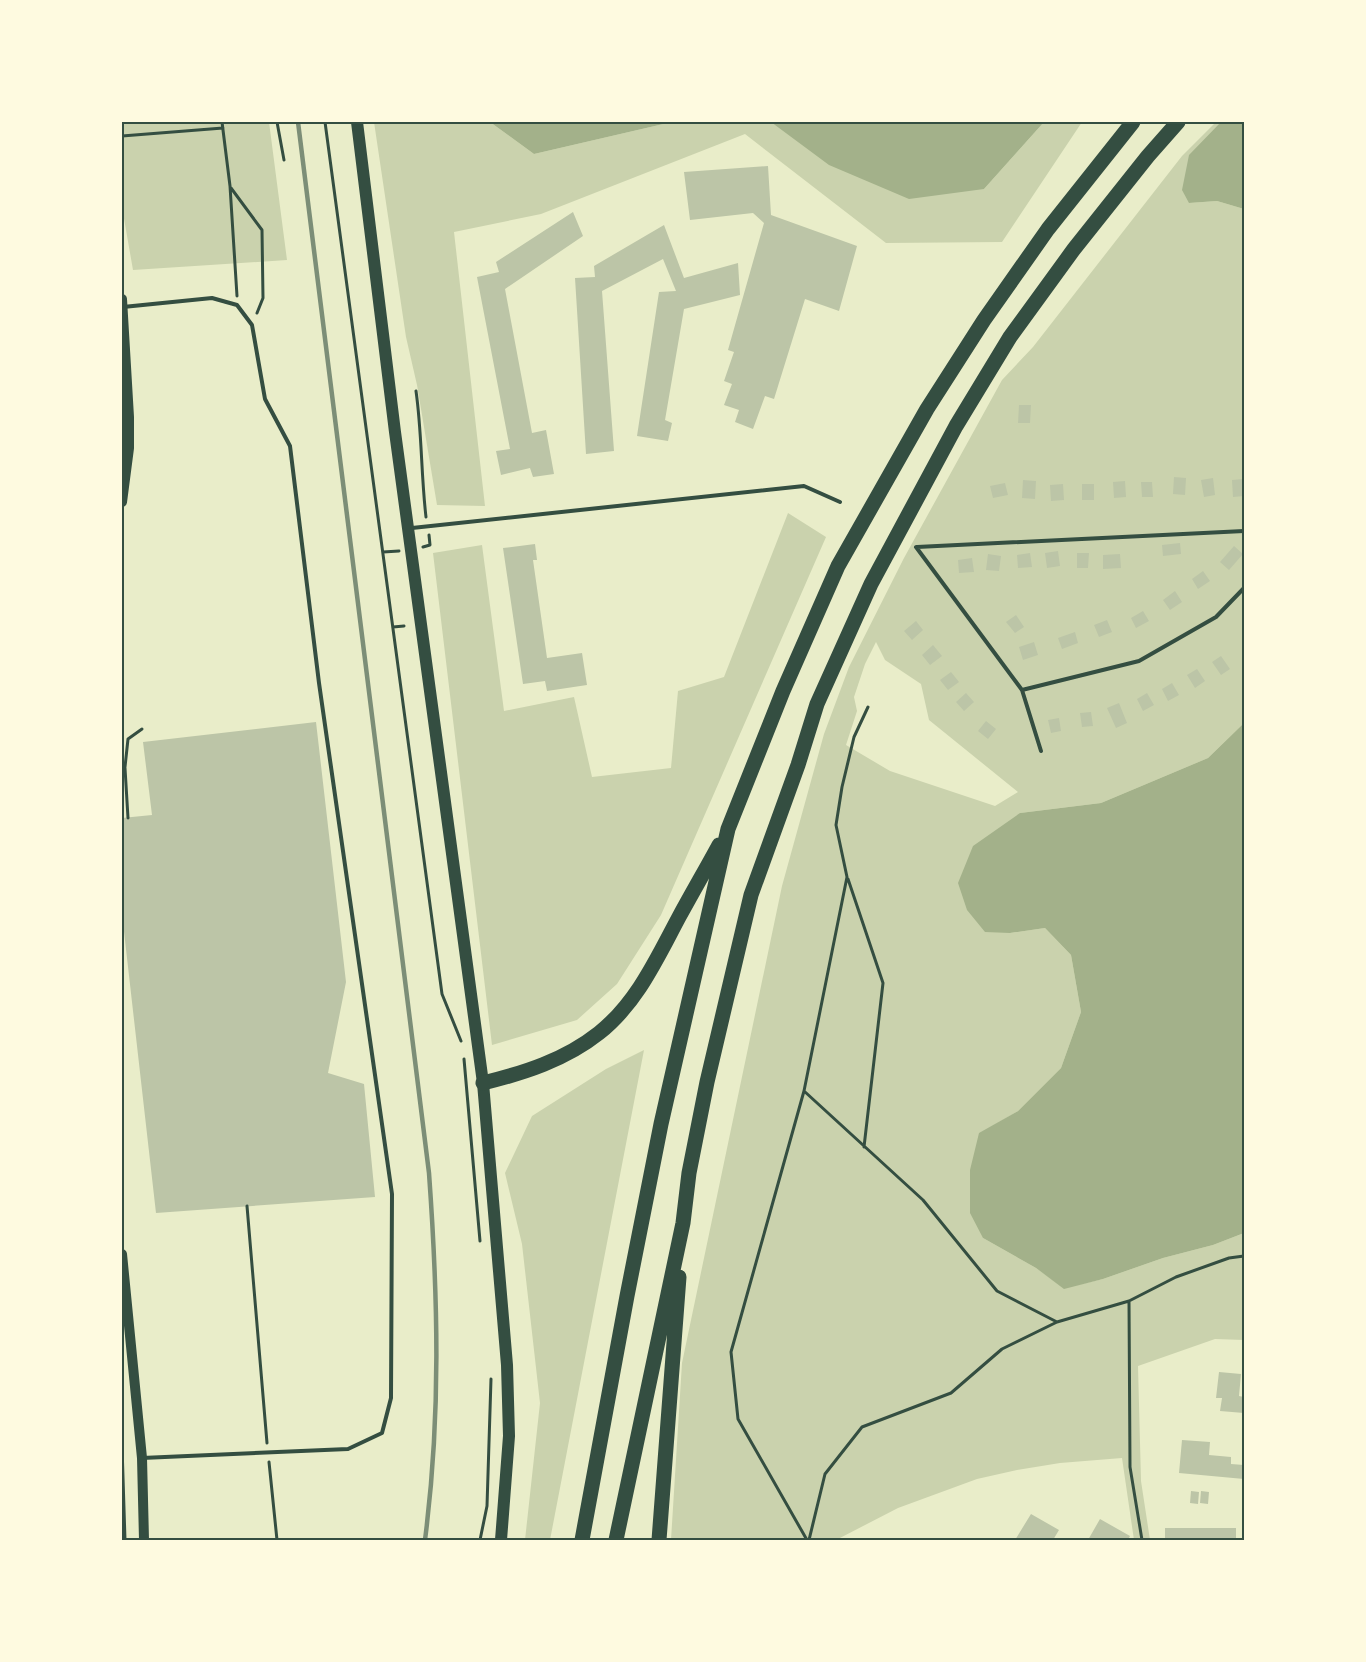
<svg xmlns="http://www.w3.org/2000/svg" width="1366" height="1662" font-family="'Fira Sans',sans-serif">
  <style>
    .green { fill: #cad2ad; fill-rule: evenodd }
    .water { fill: #a3b18a }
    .building { fill: #bcc5a7 }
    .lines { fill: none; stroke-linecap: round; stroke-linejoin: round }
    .path { stroke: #344e41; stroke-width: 3 }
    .service { stroke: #344e41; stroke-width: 4 }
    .tertiary { stroke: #344e41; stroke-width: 10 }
    .secondary { stroke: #344e41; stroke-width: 12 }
    .motorway { stroke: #344e41; stroke-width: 15 }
    .rail { stroke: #7c8e77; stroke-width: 4.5 }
    .neatline { fill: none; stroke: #344e41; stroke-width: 2 }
  </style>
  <rect width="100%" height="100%" fill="#e9edc9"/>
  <path class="green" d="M122,122h147l18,138 -154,10 -11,-63z
    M374,122h116l44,32 138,-32h99l213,67 60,-67h38l-80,120 -116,1 -141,-109 -204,80 -87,18 31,274 -48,-1 -20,-120 -11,-48z
    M1216,122h5l-32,81 28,-2 27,8v514l-36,35 -107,45 -81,10 -10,120 35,-5 26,27 10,57 -20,56 -43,43 -39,23 4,104 53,30 28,20 39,-9 60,-21 50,-13 31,-12v107l-29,-1 -77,27 3,115 9,59h-16l-12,-82 -62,5 -43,7 -40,9 -79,29 -62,32h-165l11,-177 100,-477 42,-152 25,-67 55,-109 98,-178 31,-33 149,-191zM876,642l9,18 36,24 8,36 89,72 -23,14 -105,-35 -44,-26 11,-34 -3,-14 11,-33z
    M788,513l38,24 -165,378 -44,69 -40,36 -85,25 -59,-492 49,-8 22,166 70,-14 18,80 79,-9 7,-77 46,-14z
    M644,1050l-94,490h-25l15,-137 -18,-159 -17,-71 27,-57 74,-47z"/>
  <path class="water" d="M490,122h182l-138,32z
    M771,122h273l-60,67 -75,10 -80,-34z
    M1221,122h23v87l-27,-8 -28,2 -7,-13 7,-35z
    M1244,723v510l-31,12 -50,13 -60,21 -39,10 -28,-21 -53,-30 -13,-25v-43l9,-37 39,-22 43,-43 20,-56 -10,-57 -26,-27 -35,5 -25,-1 -18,-22 -9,-27 15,-37 47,-33 81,-10 107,-45z"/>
  <path class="building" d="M768,166l3,49 86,31 -18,65 -34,-12 -31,100 -9,-3 -12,33 -18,-7 4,-12 -15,-5 8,-21 -8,-3 10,-29 -6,-2 36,-127 -11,-10 -63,7 -6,-48z
    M573,212l10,24 -78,53 27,144 14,-3 8,44 -21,3 -3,-9 -29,7 -5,-24 14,-2 -33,-172 22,-5 -3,-10z
    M664,225l20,53 54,-15 2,32 -56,14 -19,111 7,3 -4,18 -31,-5 22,-144 17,-1 -13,-32 -61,32 12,160 -28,3 -11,-176 20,-1 -1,-11z
    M1019,405h12l-1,18h-12z
    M1174,477l12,1 -1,17 -12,-1z
    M1213,478l2,17 -11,2 -3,-17z
    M1243,479l1,17 -11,1 -1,-17z
    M1023,480l13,1 -1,18 -13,-1z
    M1125,481l1,16 -12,1 -1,-16z
    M1141,482h11l1,15h-11z
    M1005,483l3,12 -15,3 -3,-12z
    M1063,484l1,16 -13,1 -1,-16z
    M1082,484h12v16h-12z
    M1180,543l1,11 -18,2 -1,-11z
    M535,544l2,16h-4l14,98 35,-5 5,32 -40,6 -2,-10 -22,3 -20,-136z
    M1234,546l9,8 -14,16 -9,-8z
    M1058,551l2,15 -13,2 -2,-15z
    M1030,553l2,14 -14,1 -1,-13z
    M1077,553h12l-1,15h-11z
    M988,554l13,2 -2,15 -13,-1z
    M1120,554l1,14 -18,1v-14z
    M972,558l2,14 -15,1 -1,-13z
    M1203,571l7,10 -12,8 -6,-10z
    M1175,591l7,11 -12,8 -7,-10z
    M1143,611l6,10 -13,7 -5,-10z
    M1016,615l8,12 -9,6 -9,-11z
    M1107,620l5,12 -13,5 -5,-12z
    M916,621l7,9 -11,10 -8,-9z
    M1075,632l3,11 -16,6 -4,-11z
    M1034,642l4,13 -15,5 -4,-13z
    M933,645l9,11 -12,9 -8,-10z
    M1221,656l9,13 -9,6 -9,-13z
    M1197,669l8,12 -10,7 -8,-13z
    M951,672l8,10 -11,8 -8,-10z
    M1172,683l7,12 -11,6 -6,-12z
    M966,693l8,9 -10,9 -8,-9z
    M1147,693l7,12 -11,6 -6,-12z
    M1119,703l8,20 -11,5 -9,-20z
    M1091,712l2,14 -11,1 -2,-14z
    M1059,718l2,13 -10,2 -3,-13z
    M986,721l10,8 -8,10 -10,-8z
    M316,722l30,260 -18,91 36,11 11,113 -219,16 -34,-299v-96l30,-3 -9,-73z
    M1219,1372l22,2 -2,22 5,1v16l-24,-2 2,-13h-6z
    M1182,1440l28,2 -1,13 22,2v7l13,1v14l-65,-6z
    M1191,1491l8,1 -1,12 -8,-1z
    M1201,1491l8,1 -1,12 -8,-1z
    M1031,1514l28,16 -6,10h-38z
    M1100,1519l30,17 -2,4h-40z
    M1165,1528h71v12h-71z"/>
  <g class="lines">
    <path class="path" d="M222,122l8,64 7,110
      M277,122l7,38
      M325,122l117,872 19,47
      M122,136l101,-8
      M231,188l31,42 1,68 -6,15
      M416,391c6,42 5,84 10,126
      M423,547l7,-2 -1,-10
      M383,552l16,-1
      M393,627l11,-1
      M125,768l3,50
      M122,773l3,-6 3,-28 14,-10
      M848,879l35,104 -19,164
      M464,1059l16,182
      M804,1091l119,109 74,91 60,31
      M247,1206l20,237
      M1129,1301l1,166 12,73
      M122,1446l3,94
      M269,1462l8,78
      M480,1540l7,-34 4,-127
      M807,1540l-69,-121 -7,-67 73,-261 43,-214 -11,-52 6,-38 12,-50 14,-30
      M809,1540l16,-66 37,-47 89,-34 51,-44 55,-27 72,-21 47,-24 53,-19 15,-2"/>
    <path class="service" d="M123,307l89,-9 25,7 15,20 13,74 25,47 29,237 73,511 -1,204 -9,35 -34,16 -206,9
      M412,528l392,-42 36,16
      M916,547l106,143 117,-29 77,-44 28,-29
      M917,547l327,-16
      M1022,690l19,61"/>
    <path class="tertiary" d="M122,299l7,118v31l-7,54
      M122,1254l20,204 2,82"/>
    <path class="secondary" d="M357,122l38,310 88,651 24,282 2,71 -8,104"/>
    <path class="motorway" d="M483,1083c41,-10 82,-23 116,-50 38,-30 58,-75 80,-116 13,-24 27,-48 40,-72
      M582,1540l45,-244 34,-172 67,-295 55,-138 55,-125 89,-157 57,-89 64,-91 85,-107
      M616,1540l67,-317 6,-50 18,-91 44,-187 47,-130 19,-61 54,-120 85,-158 54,-89 64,-88 74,-93 30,-34
      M659,1540l20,-263"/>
    <path class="rail" d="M298,122l131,1051c9,125 12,243 -4,367"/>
  </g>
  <rect width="1366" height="1662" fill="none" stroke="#fefae0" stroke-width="246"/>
  <rect x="123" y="123" width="1120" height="1416" class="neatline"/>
</svg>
